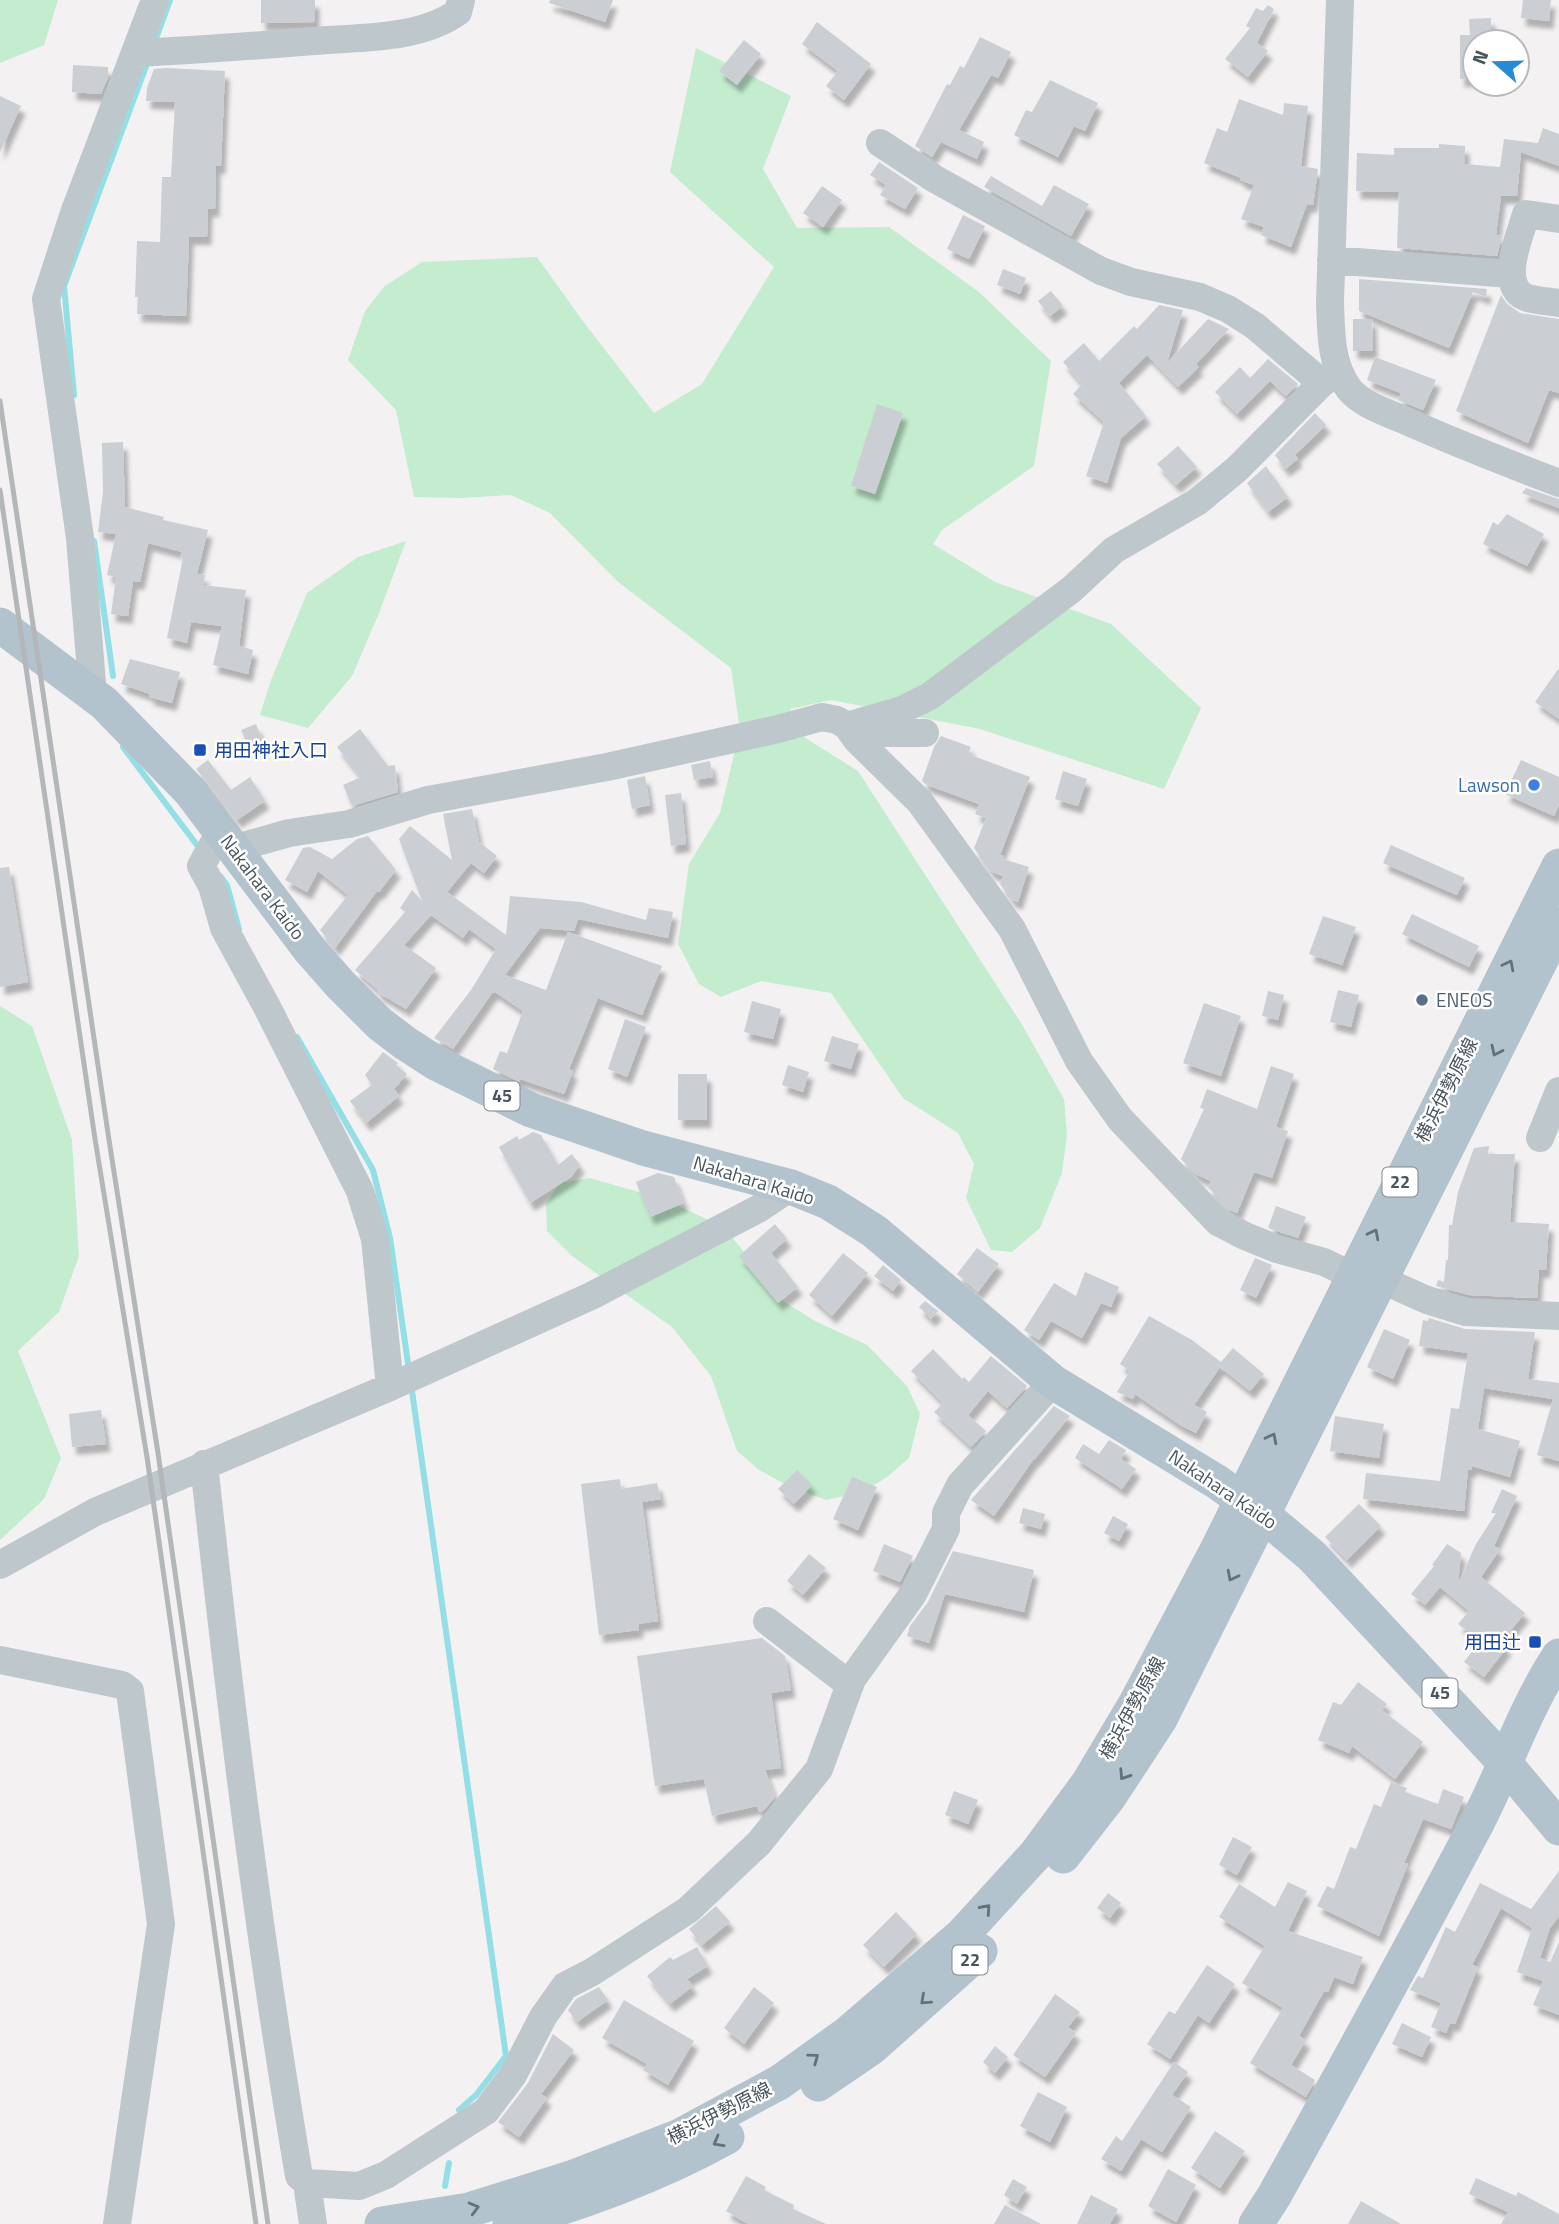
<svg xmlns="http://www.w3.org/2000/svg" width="1559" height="2224" font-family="'Titillium Web','Noto Sans JP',sans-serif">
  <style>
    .green { fill: #c3edce }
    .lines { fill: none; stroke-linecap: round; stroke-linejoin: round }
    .stream { stroke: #94dfe6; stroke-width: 6 }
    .building { fill: #cbcfd3; filter: url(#shadow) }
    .minor { stroke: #bec7cc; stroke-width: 28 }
    .major { stroke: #b3c3cd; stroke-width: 35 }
    .rail { stroke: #b3b7ba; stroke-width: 5 }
    .oneway { stroke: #647179 }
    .transit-dot { fill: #1a4fb4; stroke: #fff; stroke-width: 2.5 }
    .shop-dot { fill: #3f7fe0; stroke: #fff; stroke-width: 2.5 }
    .service-dot { fill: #5c6f8a; stroke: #fff; stroke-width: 2.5 }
    .labels { text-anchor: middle; stroke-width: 5; stroke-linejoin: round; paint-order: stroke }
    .shield { fill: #fff; stroke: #80898e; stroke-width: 2 }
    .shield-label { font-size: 18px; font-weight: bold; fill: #4a565d }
    .transit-label { font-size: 19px; fill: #164399; stroke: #fff; text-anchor: start }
    .shop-label { font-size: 19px; fill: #366cbe; stroke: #fff; text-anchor: end }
    .street-label { font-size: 19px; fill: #4a565d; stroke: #fff }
    .service-label { font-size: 19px; fill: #4e5e75; stroke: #fff; text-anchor: start }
  </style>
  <defs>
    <filter id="shadow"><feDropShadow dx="4.5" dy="8" stdDeviation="2" flood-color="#0004"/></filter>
  </defs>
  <rect width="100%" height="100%" fill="#f3f1f1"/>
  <path class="green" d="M0,0h58l-14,45 -44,18z
    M696,48l95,48 -28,73 34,59 92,-1 90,65 72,69 -17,105 -92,64 -9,14 62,38 116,42 90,84 -37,81 -184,-60 -149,-29 -41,9 14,28 54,34 163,252 43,76 3,35 -5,39 -22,55 -28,24 -21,-2 -25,-52 8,-34 -16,-31 -55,-35 -72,-105 -70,-12 -40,16 -22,-13 -21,-40 11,-80 31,-51 20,-83 -9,-62 -113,-86 -68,-69 -39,-18 -49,3 -48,-1 -18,-87 -48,-50 17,-49 20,-25 37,-24 115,-5 45,63 72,93 48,-29 72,-117 -104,-95z
    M406,541l-27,72 -27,63 -44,52 -48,-13 11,-35 36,-87 51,-36z
    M0,1006l32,20 40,114 7,116 -20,56 -41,39 43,107 -17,41 -44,41z
    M590,1178l73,21 61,28 59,74 32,20 52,24 40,41 13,28 -11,44 -22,19 -24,15 -37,8 -41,-16 -26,-14 -22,-19 -26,-75 -39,-49 -100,-71 -25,-25 -1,-27 13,-21z"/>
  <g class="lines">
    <path class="stream" d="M154,44l16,-44
      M74,395l-10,-109 84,-225
      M94,541l19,135
      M123,747l77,102
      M221,877l6,8 12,44
      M297,1037l76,133 17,68 19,132
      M411,1384l95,672 -30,39 -17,15
      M445,2186l4,-23"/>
  </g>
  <path class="building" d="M261,0h54v22l-54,1z
    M550,0h63l-8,22 -56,-19z
    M1523,0h28l-2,21 -28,-3z
    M1268,5l6,4 -17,34 11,8 -20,26 -23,-18 25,-31 -4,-2 10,-18 7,3z
    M1491,18v24h-16v37h-15v-44h10l-1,-16z
    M817,22l54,42 -27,36 -18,-14 12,-15 -36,-27z
    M980,37l31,15 -13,26 -7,-3 -32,55 25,12 -7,17 -36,-17 -9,15 -17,-11 32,-62 3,1 10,-19 4,2z
    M744,40l17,14 -24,31 -18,-14z
    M73,65l35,2v10l-7,17 -29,-2z
    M166,68l59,3 -4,95h-5l-1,43h-7l-1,28h-18l-3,79 -49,-2 1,-17h-3l2,-56 23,1 2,-65h9l4,-75 -29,-1 1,-13 7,-19z
    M1050,80l48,23 -13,28 -11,-5 -16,31 -44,-22 12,-25 6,2z
    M0,96l21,10 -21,46z
    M1239,99l44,16 1,-12 24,3 -7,60 17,3 -1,8 -4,28 -6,-1 -16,43 -30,-12 3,-8 -23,-8 13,-34 -14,-5 1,-2 -37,-15 13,-35 10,4z
    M1543,128l16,6v32l-38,-14 -4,44h-16l-5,39 6,1 -5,20 -100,-8 2,-56 -43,-1 1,-38 37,2v-7h45v-4l26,2v18l35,3 4,-28 34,4z
    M879,162l39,26 -13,21 -25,-14 6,-10 -16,-10z
    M991,176l51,30 12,-21 35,19 -18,32 -87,-49z
    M822,186l20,14 -19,27 -20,-14z
    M963,215l22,11 -16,33 -22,-10z
    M1003,269l23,9 -6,16 -23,-9z
    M1359,279l128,10 -1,8 -13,-5 -24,56 -90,-37z
    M1051,291l12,15 -13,10 -12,-15z
    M1501,295l6,9 13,9 39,6v74l-10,-3 -21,53 -72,-32z
    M1159,305l24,5 -16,53 41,-44 21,10 -33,35 3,3 -21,20 -31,-32 -28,28 27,33 -25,22 -14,45 -21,-7 18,-54 -31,-28 9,-10 -19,-22 21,-19 15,18 35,-35 3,3z
    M1353,319h19l1,32h-20z
    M1375,357l61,23 -13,30 -25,-10 3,-7 -34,-13z
    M1268,359l30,25 -12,12 -16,-15 -33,33 -22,-22 25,-25 10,11z
    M877,404l26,9 -28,81 -24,-8z
    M1315,413l11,12 -31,30 3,4 -13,10 -10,-14z
    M123,442l2,65 39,10 -1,3 45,10 -11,44 8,1 -2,10 43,5 -7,56 14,4 -5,24 -35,-9 9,-39 -31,-4 -4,21 -20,-5 16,-80 -3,-1 2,-5 -34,-9 -8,39 -7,-1 -5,35 -17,-2 5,-37 -9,-2 9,-41 -18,-2 5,-40 -1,-49z
    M1178,446l19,21 -21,18 -19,-21z
    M1266,466l22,31 -20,15 -21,-29z
    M1526,488l33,11v9l-37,-15z
    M1507,514l37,20 -17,32 -44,-22 10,-22 5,3z
    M130,659l50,13 -8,31 -23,-6 1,-3 -29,-10z
    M1559,668v51l-24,-17z
    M256,724l8,19 -15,6 -8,-19z
    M360,729l28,37 7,-1 3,27 -46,14 -9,-21 18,-8 -24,-30z
    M941,736l30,11 -3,7 62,23 -30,78 4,1 -1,3 26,8 -11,35 -6,-2 -12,-16 3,-8 -13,-5 -16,-23 12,-30 -11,-4 4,-10 -52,-19 -5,-4 12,-34z
    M208,760l23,30 19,-13 15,24 -28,19 -41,-51z
    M1521,760l38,17v27l-5,12 -49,-22z
    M710,761l3,16 -19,3 -3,-15z
    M1063,771l24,8 -9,27 -23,-7z
    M645,776l5,29 -18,4 -5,-29z
    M681,793l5,51 -15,2 -6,-51z
    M472,809l7,33 18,14 -13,17 -13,-10 -24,29 59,43 4,-39 71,6 65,18 3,-12 24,4 -5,26 -90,-19 -4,12 -34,-3 -35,47 41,15 22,-58 94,34 -20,49 -44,-17 -29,71 4,2 -9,23 -44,-15 -1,3 -26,-13 7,-18 7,2 16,-42 -28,-19 -3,1 -39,56 -19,-11 37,-48 25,-41 -27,-20 -6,9 -32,-23 -27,30 32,23 -30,41 -29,-17 1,-2 -23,-20 50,-58 -5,-4 12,-18 10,11 -23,-62 11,-13 42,34 -9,-46z
    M368,836l28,34 -17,22 -2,-1 -42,57 -15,-18 28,-35 -30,-24 -11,21 -22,-12 18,-32 7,-1 22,12 25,-20z
    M1391,845l74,33 -8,17 -74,-32z
    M9,867l19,115 -28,5v-119z
    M1412,914l67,32 -10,21 -67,-33z
    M1323,916l33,11 -14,38 -33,-11z
    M1338,990l21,5 -8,32 -21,-5z
    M1268,991l16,4 -6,25 -16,-4z
    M752,1001l29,8 -8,30 -29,-7z
    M1204,1003l37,13 -20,60 -38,-13z
    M625,1019l21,8 -19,50 -19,-8z
    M832,1036l27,8 -8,25 -27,-8z
    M383,1052l15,11 -2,2 11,9 -13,15 5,7 -33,27 -16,-22 22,-16 -7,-10z
    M788,1065l21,7 -6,20 -21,-7z
    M1271,1066l23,8 -18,53 12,4 -16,47 -18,-6 -17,41 -9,-4 -20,-22 3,-6 -16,-7 -14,-15 23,-50 -4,-1 7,-19 50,20z
    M678,1074h29v46h-29z
    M533,1132l8,3 17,30 14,-11 8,11 -9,12 -41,26 -31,-56 18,-11 2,4z
    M1489,1146l-1,8h27l-5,68 39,2 -3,46h-7l-2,28 -68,-3 -33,-9 2,-6 6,2 2,-22h2l1,-35h3l6,-33 16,-44z
    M658,1173l16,4 10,26 -34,14 -14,-35z
    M1276,1206l30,11 -8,21 -30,-10z
    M775,1224l12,15 -16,14 27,34 -20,16 -39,-47z
    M977,1248l22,16 -21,28 -21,-18z
    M843,1253l25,20 -36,43 -23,-21z
    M1255,1258l17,7 -16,33 -16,-8z
    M883,1265l18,15 -8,11 -19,-15z
    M1085,1272l34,15 -8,20 -10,-4 -19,35 -31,-17 -12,19 -15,-10 30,-47 22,13z
    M925,1301l13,10 -7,8 -12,-12z
    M1149,1316l43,24 29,22 12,-14 31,26 -14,17 -30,-24 -26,38 13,7 -11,21 -16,-8 -45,-31 -2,5 -16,-7 13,-21 -10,-7z
    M1429,1318l36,11 70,3 -7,47 31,4v78l-22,-6 16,-56 -69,-11 -6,41 42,12 -10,36 -38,-11v4l-4,-1 -4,42 -101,-12 3,-26 74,8 11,-73 8,1 9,-56 -49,-7 4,-26 5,1z
    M1384,1329l26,11 -17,39 -26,-12z
    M933,1349l29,30 2,-2 5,5 22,-26 36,30 -20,22 -19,-17 -20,24 18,16 -15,16 -37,-35 9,-9 -32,-32z
    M1054,1406l16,10 -36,44 1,-3 -41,59 -23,-16z
    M101,1410l5,34 -34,3 -3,-33z
    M1335,1416l49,8 -5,34 -49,-7z
    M1109,1440l17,10 -5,9 15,10 -14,20 -47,-31 8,-14 16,10z
    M797,1470l15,15 -18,19 -16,-15z
    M852,1477l25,10 -19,43 -25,-11z
    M620,1479l1,10 36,-6 4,16 -19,3 16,119 -20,3 1,6 -40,5 -18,-151z
    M1502,1489l15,7 -23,50 6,3 -19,28 44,36 -24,29 6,5 -23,30 -20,-15 16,-21 -22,-17 11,-13 -29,-24 -15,18 -14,-11 23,-28 -2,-1 15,-21 14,9 -3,31 18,-40 20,-31h-5z
    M1359,1504l22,22 -34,34 -22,-23z
    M1023,1508l22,6 -4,15 -22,-6z
    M1113,1516l15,8 -9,17 -15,-8z
    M884,1544l29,12 -13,26 -27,-11z
    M953,1551l81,19 -10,42 -79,-18 -16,49 -22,-7 3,-10 18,-24z
    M809,1554l17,14 -23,27 -16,-14z
    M762,1638l23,18 6,34 -20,3 10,75 -16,2 10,27 -11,13 -5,2 -2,-6 -45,10 -8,-37 -49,7 -18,-130z
    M1358,1682l29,22 -5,6 41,32 -28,37 -43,-33 -3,7 -31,-13 15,-38 8,3z
    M1391,1782l16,6 -2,4 33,12 5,-15 21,8 -13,32 -28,-10 -19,44 4,1 -29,72 -62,-30 10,-20 7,3 16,-42 6,2 18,-45 7,3z
    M954,1791l24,9 -10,24 -23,-9z
    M1233,1837l19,10 -15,28 -18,-10z
    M1559,1871v45l-9,12 -10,30 10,4 9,-20v73l-26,-10 10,-24 -26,-9 15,-44 -31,-20 -29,57 6,2 -23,57 -5,-1 -4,10 -15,-6 10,-24 -31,-13 8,-14 5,2 23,-51 9,5 25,-49 51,26z
    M1288,1882l19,9 -19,40 75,26 -10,27 -19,-7 -6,15 -4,-1 -25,45 7,4 -15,25 24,15 -9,17 -56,-34 33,-55 -41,-25 23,-37 -46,-29 20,-33 36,23z
    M1108,1893l13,10 -11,15 -13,-10z
    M716,1906l14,16 -28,23 -13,-16z
    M896,1912l21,22 -33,33 -21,-22z
    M697,1947l11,19 -21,13 6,7 -23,18 -23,-28 23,-19 3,3z
    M1207,1965l28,19 -26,39 -11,-8 -28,44 -23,-15 22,-33 6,3z
    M599,1987l9,13 -31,22 -9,-12 8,-11z
    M754,1987l20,16 -30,41 -20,-16z
    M1055,1994l25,18 -12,15 8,6 -31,44 -32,-22z
    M624,2000l70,41 -26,44 -25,-15 4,-6 -45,-26z
    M1402,2023l29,14 -9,20 -30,-13z
    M553,2034l21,16 -33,44 6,4 -28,39 -21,-15 30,-39z
    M995,2046l13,11 -13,16 -12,-11z
    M1174,2062l14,10 -16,23 19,12 -29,45 -21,-13 -20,32 -20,-12 15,-23 6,5z
    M1038,2092l29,15 -17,35 -30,-16z
    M1215,2131l30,20 -25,37 -29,-20z
    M1168,2169l28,16 -20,37 -28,-16z
    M746,2176l20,11 -2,3 30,15 -1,4 33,15h-78l-22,-13z
    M1476,2178l40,18 2,-4 41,22v10h-58l7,-12 -39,-18z
    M1013,2179l14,8 -10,17 -13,-9z
    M1091,2195l27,14 -8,15h-33z
    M1361,2201l40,23h-53z
    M1005,2205l36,19h-47z"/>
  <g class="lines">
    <path class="minor" d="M1340,0l-10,301c1,30 0,62 19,88 13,16 37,23 55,31 51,23 103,43 155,63
      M137,53c59,-3 117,-7 176,-12 47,-4 106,-1 145,-29l3,-12
      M880,143l55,36 166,92 30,11 69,15 28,12 27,17 67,57
      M1559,219l-33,-5c-6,22 -28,70 -1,83 10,4 24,4 34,6
      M1331,260l179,14
      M93,695l-13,-157 -34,-239 28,-86 81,-213
      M847,726l10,14 63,62 92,127 67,132 41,58 98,103 27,14 32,13 47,13 29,14
      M856,729l10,4h59
      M221,830l-20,36 11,20 12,42 43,79 93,184 15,48 15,148
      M233,849l56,-16 60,-9 79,-24 179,-33 171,-38 44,-12 15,3 10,6 55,-16 28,-14 142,-107 42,-39 83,-48 40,-33 85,-86 17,-11
      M1540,1138l19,-47
      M1382,1280l45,20 39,12 93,4
      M204,1464c26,239 55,476 95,712l8,7 52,3 27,-11 100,-64 27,-36 30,-58 22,-31 27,-14 96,-62 71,-67 60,-74 33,-90 61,-85 33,-65v-16l14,-28 93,-103
      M0,1565l95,-53 295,-125 201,-91 169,-88 31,-21
      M767,1621l83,64
      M0,1660l122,25 8,6 31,233 -44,300
      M307,2183l6,41"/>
    <path class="major" d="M0,625l104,78 86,88 120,159 30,34 40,40 25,19 31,20 95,47 112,38 148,39 37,15 46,29 179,151 164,100 45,32 50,42 192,206 55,66
      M1063,1856l46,-59 51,-78 399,-795
      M818,2084l53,-36 109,-97
      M382,2224l87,-14 102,-32 109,-42 100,-54 67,-48 115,-99 74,-81 53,-72 47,-79 80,-151 343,-686
      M510,2224c75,-23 149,-49 217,-87
      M1256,2224l18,-28c69,-124 137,-248 203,-373 29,-56 47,-114 82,-167"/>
    <path class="rail" d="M0,401l109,739 49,313 110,771
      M0,490l95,649 52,318 109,767"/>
  </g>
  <defs><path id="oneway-chevron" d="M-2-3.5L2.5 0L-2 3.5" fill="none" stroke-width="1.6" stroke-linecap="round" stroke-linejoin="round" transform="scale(1.75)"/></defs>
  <g class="oneway">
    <use href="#oneway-chevron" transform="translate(1509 965) rotate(-63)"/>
    <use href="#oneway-chevron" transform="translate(1496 1051) rotate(116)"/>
    <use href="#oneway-chevron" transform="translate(1374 1234) rotate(-63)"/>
    <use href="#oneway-chevron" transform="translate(1272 1438) rotate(-63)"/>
    <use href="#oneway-chevron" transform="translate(1232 1576) rotate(117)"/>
    <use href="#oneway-chevron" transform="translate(1124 1775) rotate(123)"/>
    <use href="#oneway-chevron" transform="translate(986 1909) rotate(-48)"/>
    <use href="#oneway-chevron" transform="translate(925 2000) rotate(138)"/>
    <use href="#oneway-chevron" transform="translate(814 2058) rotate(-36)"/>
    <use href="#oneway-chevron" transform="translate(718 2142) rotate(151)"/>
    <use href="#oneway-chevron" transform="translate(474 2208) rotate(-15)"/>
  </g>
  <g class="transit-dot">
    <rect x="193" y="743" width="14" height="14" rx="3.5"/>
    <rect x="1528" y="1635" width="14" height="14" rx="3.5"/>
  </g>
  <circle class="shop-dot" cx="1534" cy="785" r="7"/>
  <circle class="service-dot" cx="1422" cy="1000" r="7"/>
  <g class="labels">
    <g class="shield">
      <rect x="484.5" y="1081.5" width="35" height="29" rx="5"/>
      <rect x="1382.5" y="1167.5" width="35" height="29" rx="5"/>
      <rect x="1422.5" y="1678.5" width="35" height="29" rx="5"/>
      <rect x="952.5" y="1945.5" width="35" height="29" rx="5"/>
    </g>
    <g class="shield-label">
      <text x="502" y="1102">45</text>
      <text x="1400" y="1188">22</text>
      <text x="1440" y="1699">45</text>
      <text x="970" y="1966">22</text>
    </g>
    <g class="transit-label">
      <text x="214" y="757">用田神社入口</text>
      <text x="1521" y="1649" text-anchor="end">用田辻</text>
    </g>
    <g class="shop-label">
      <text x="1520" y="792">Lawson</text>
    </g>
    <g class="street-label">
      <text transform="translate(263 887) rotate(53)" y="7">Nakahara Kaido</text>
      <text transform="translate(1446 1090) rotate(-63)" y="7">横浜伊勢原線</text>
      <text transform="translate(754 1180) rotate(17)" y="7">Nakahara Kaido</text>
      <text transform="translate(1223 1489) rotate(34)" y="7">Nakahara Kaido</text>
      <text transform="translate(1132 1708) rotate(-61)" y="7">横浜伊勢原線</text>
      <text transform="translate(719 2113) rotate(-27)" y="7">横浜伊勢原線</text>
    </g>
    <g class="service-label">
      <text x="1436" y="1007">ENEOS</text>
    </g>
  </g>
  <g transform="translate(1496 63) rotate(290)"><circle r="33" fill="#ffffff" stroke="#b7bbbe" stroke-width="2"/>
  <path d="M0-5L12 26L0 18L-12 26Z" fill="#278ad7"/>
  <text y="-10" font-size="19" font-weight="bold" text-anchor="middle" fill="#4a565d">N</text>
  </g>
</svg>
